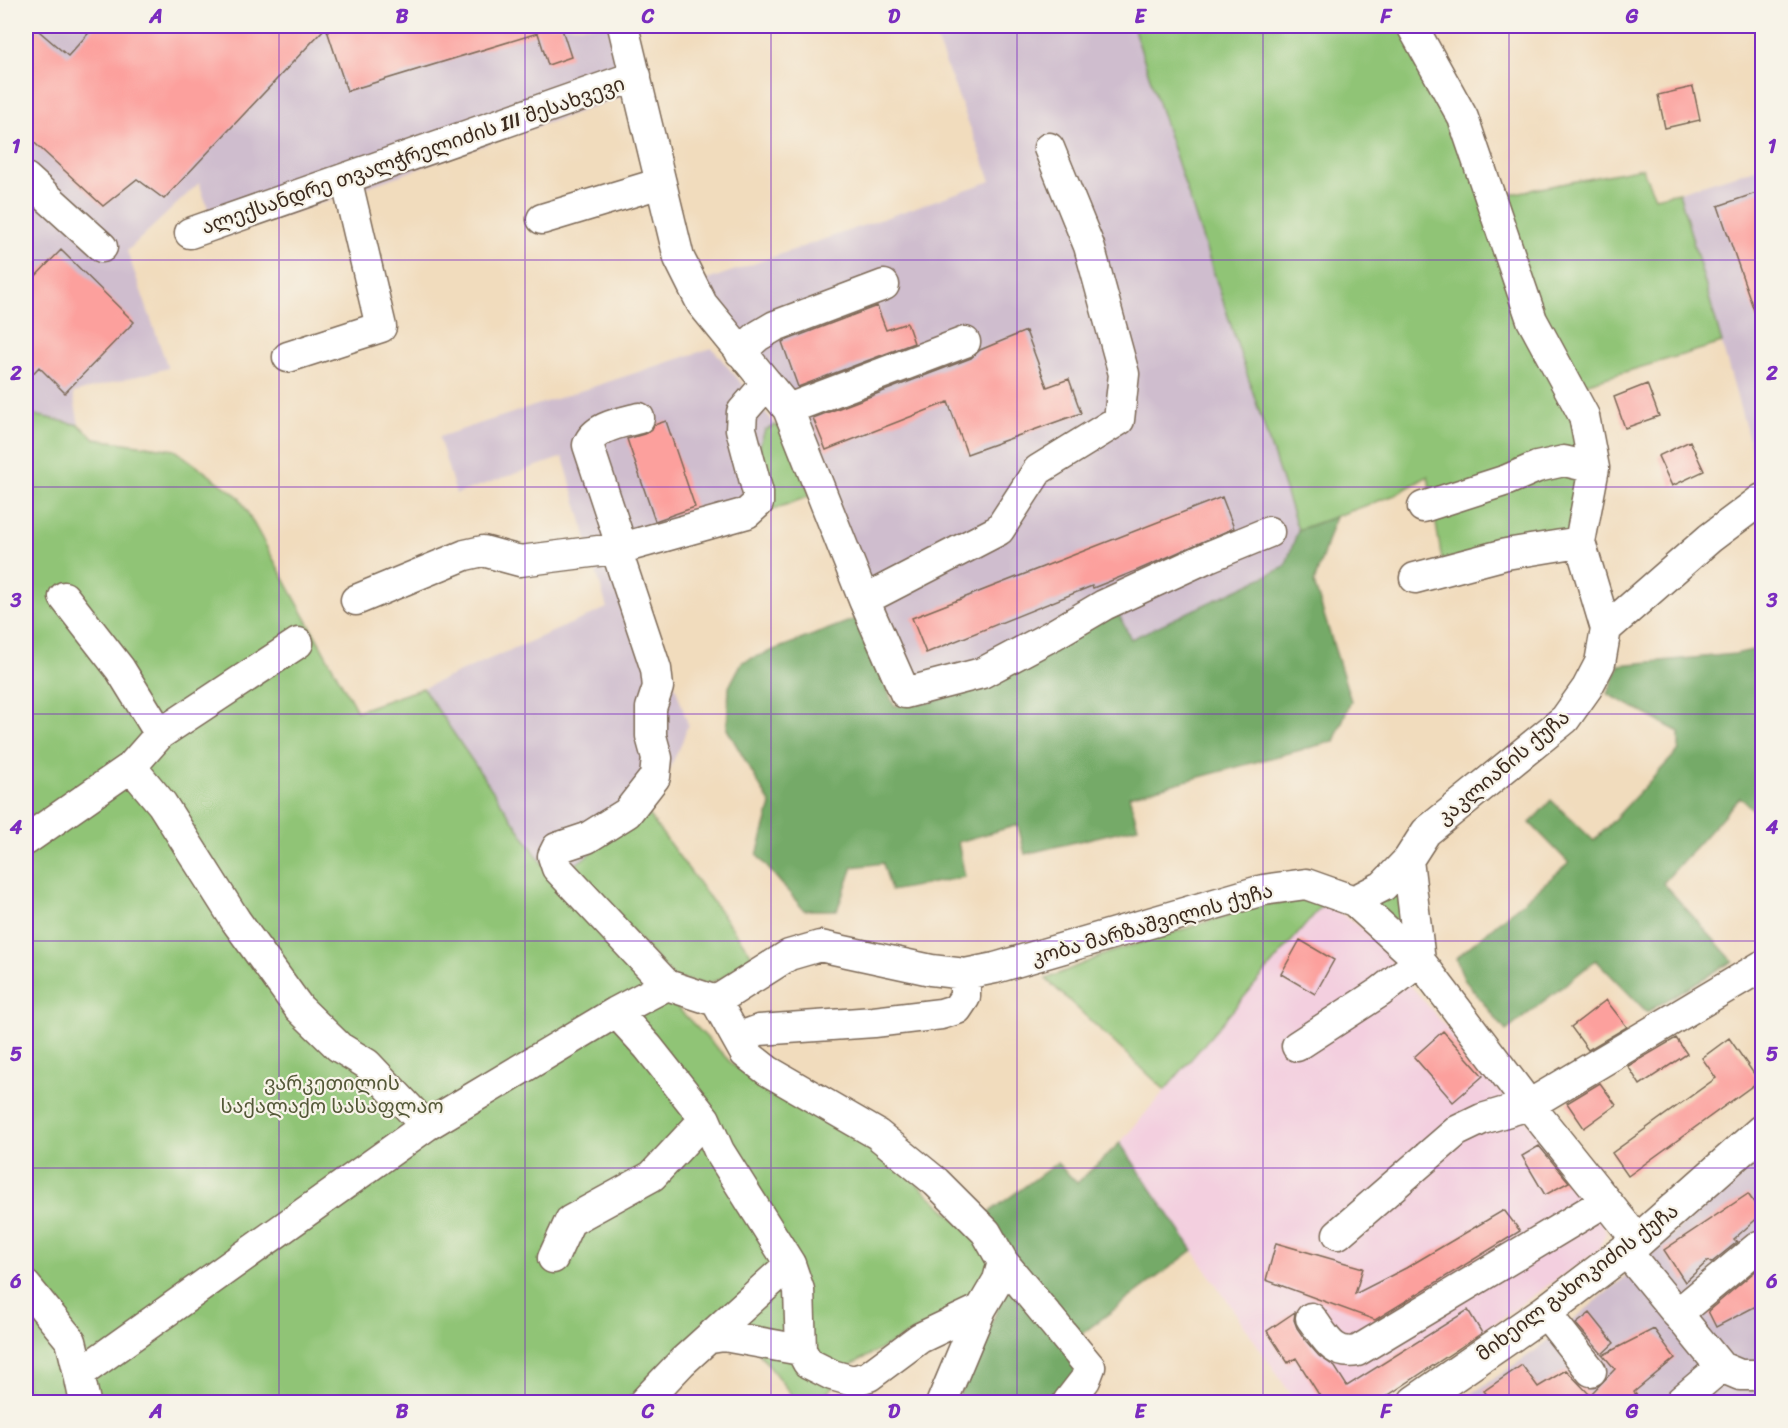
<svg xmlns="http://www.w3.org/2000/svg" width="1788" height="1428" font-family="Sriracha,'Noto Sans Georgian',sans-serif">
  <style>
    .built { fill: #f3cfdf }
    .industrial { fill: #cfbdce }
    .green { fill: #90c476; stroke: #66774a; stroke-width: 1.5 }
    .forest { fill: #74aa67; stroke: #586a42; stroke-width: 1.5 }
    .building { fill: #fca09d }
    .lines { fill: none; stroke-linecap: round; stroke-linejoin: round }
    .minor-casing { stroke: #7b6856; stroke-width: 33 }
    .major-casing { stroke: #7b6856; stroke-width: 36 }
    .minor { stroke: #fff; stroke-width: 30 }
    .major { stroke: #fff; stroke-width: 33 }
    .grid { fill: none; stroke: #7b2cbf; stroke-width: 1.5; stroke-opacity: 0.55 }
    .labels { text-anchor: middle; stroke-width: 4.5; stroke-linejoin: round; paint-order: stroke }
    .street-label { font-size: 20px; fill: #3b2a1e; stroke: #f7f3e8 }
    .park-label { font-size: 20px; fill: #545838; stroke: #f7f3e8 }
    .neatline { fill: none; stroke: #7b2cbf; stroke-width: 2 }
    .grid-label { font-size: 20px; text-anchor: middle; font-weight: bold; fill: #7b2cbf }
  </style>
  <rect width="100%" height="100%" fill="#f7f3e8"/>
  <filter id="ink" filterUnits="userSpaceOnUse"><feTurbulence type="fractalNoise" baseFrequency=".0167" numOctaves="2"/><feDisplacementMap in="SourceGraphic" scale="12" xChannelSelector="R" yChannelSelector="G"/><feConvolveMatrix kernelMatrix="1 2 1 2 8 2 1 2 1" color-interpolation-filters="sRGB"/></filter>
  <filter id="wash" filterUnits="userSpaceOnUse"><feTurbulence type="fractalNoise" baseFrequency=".008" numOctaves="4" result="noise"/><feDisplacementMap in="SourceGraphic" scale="24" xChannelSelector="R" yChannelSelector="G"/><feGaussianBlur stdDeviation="1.35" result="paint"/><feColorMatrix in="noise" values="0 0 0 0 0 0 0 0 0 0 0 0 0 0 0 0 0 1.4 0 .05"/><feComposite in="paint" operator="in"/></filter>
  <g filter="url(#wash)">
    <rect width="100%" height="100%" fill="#f1dcbd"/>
    <path class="built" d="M1325,902l52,37 34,47 184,214 11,34 -8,16 -215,152h-87l-176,-259z"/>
    <path class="industrial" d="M26,26h582l16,70 -405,143 -20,-56 -72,68 41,117 -95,25 6,32 -53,-12z
      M931,26h202l165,504 -13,36 -154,73 -15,-30 -95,59 -88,34 -16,2 -187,-381 -26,-42 287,-100z
      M1762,167v313l-1,2 -82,-290z
      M712,348l64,77 -11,5 -4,84 -128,48 55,162 -7,21 -34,68 -91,71 -133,-196 184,-80 -44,-151 -107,37 -17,-57z
      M1762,1151v251h-302l79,-54 102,-84z"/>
    <path class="green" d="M1133,26h271l52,98 123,315 -1,57 -5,37 -131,27 -14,-84 -33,19 -97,35z
      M1642,168l13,29 24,-5 43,151 -144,43 -37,-66 -41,-124z
      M26,413l53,12 16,14 80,11 64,47 118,214 66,-23 133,196 161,164 16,17 134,74 112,101 13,26 -13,28 -41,25 -89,47 -29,36h-23l-56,-72 -61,54 -17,18h-637z
      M776,425l12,11 22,60 -49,18 -1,-69 5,-15z
      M647,813l105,142 -31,24 -16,5 -31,-6 -101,-112z
      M1402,888l6,50 -37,-35z
      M1296,900l29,2 -160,188 -119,-111 62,-26 149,-47z"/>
    <path class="forest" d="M1335,517l-21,66 37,118 -17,40 -205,55 9,31 -113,27 -7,-29 -60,17 7,35 -74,14 -8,-28 -30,4 -16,43h-33l-47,-55 14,-50 -44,-76 2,-42 13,-25 116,-44 36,88 39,-4 88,-34 95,-59 15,30 154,-72 13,-37z
      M1762,648v170l-22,-21 -77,86 70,78 -86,51 -51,-52 -90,71 -42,-52 -8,-21 113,-95 -39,-40 21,-23 43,41 85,-91v-18l-71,-38 11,-29 116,-11z
      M1120,1143l73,107 -114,86 24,36 -43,30h-104l63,-141 -35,-45 73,-53 20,20z"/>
    <g id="blocks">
      <path class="building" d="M26,26h7l35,30 27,-30h466l10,31 -23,8 -10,-32 -191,58 -21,-64 -162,172 -27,-20 -34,27 -77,-71z
        M1693,87l7,33 -35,8 -7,-33z
        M1762,191v137h-2l-42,-122z
        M61,250l73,72 -69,71 -26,-26 -13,14v-95z
        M877,306l9,24 21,-7 7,20 -116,44 -16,-45z
        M1026,331l21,56 22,-8 12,34 -114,41 -19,-52 -122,48 -13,-32 158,-60 9,-8z
        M1647,384l12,32 -34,12 -11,-31z
        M666,421l29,86 -40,14 -28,-82 17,-5 7,-3 3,-6z
        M1690,441l14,30 -32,15 -14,-30z
        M1222,497l12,31 -96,42 -45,18 -1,-2 -166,67 -14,-35z
        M1300,940l34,20 -19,34 -34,-20z
        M1606,1000l21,27 -39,23 -17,-23z
        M1443,1031l40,45 -30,26 -39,-45z
        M1676,1038l11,16 -47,31 -12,-19z
        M1729,1038l30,43 -131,95 -16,-23 104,-75 -14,-20z
        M1600,1083l16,22 -32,23 -17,-25z
        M1539,1146l30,36 -24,13 -23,-39z
        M1748,1194l14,20 -28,25 3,3 -26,21 -3,-2 -23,21 -21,-32z
        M1504,1210l16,21 -145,89 -109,-40 10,-37 87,25 -8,26 51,-26z
        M1759,1268l3,4v31l-46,24 -8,-16z
        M1468,1310l14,23 -104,69h-58l3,-1 -27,-43 -8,5 -21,-32 28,-19 -1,8 3,8 9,13 13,15 16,11 12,19z
        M1590,1313l24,30 -12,11 -26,-30z
        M1654,1329l21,29 -41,34 8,10h-149l-9,-11 38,-26 16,22 28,-17 24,25 25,-26 -12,-14z"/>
    </g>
  </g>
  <g filter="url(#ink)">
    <use href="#blocks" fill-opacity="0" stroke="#7b6856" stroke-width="1.5"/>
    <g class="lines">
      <g class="minor-casing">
        <path id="minor" d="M623,26l56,232 23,46 86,105 76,191 41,93 77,-20 71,-38 51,-30 104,-48 61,-25
          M1412,26l51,92 69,202 52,96 10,52 -14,74 26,87
          M26,178l76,69
          M542,219l119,-36
          M190,233l446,-157
          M740,352l18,-16 17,-10 109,-41
          M288,357l93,-30 -35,-149
          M767,383l-25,29 -1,17 17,64v10l-11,10 -125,35 -4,7 38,114 2,18 -7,21v28l6,22 -2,19 -28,36 -40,25 -30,10 -4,8 4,12 110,117 49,16 73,-46 31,-9 111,24 34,4 30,-6 268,-78 43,-6 48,17 66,60 109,144 109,136
          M788,409l177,-67
          M1423,507l84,-27 30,-13 27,-6 30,7
          M1415,578l91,-24 74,-12
          M64,597l56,72 40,65
          M356,600l109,-45 18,-4 37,10 102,-13 -34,-103c7,-19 33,-22 51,-27
          M864,600l135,-70 39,-60 81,-50 5,-46 -35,-128 -40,-98
          M131,767l31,37 74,117 63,87 40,39 28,17 59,62
          M26,840l105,-73 29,-33 138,-91
          M1354,901l29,-15 25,-26 18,-28 139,-113 22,-31 13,-25 6,-34 104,-91 52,-39
          M716,1001l29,52 23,18 109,63 59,48 50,50 17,30 87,105 -5,13 -17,22
          M616,1012l32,35 57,72 14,32 71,113 -108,98 -38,40
          M737,1038l22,-8 115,-8 67,-8 16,-5 8,-12v-23
          M1297,1046l83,-54 40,-31 -12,-101
          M1338,1234l119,-103 25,-12 47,-14 233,-139
          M1625,1250l96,117 19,8h22
          M553,1258l17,-37 82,-45 53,-57
          M790,1264l9,26 2,60 7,13 24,12 21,6 16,-5 51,-38 61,-29
          M26,1286l45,55 8,33 347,-248 190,-114 51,-27
          M1545,1312l46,59
          M1677,1314l82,-68
          M1311,1318c14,18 21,38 46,33l249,-150
          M711,1338l13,-2 77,14
          M79,1374l6,28
          M1681,1401l40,-34
          M942,1402l39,-93 17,-29 5,-18"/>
      </g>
      <g class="major-casing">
        <path id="major" d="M1415,1402l130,-90 93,-71 124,-110"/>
      </g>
      <use href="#minor" class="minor"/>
      <use href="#major" class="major"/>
    </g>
  </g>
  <path class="grid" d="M279,26v1376M525,26v1376M771,26v1376M1017,26v1376M1263,26v1376M1509,26v1376M26,260h1736M26,487h1736M26,714h1736M26,941h1736M26,1168h1736"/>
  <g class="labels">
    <g class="street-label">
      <text transform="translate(413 155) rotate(-19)" y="7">ალექსანდრე თვალჭრელიძის III შესახვევი</text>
      <text transform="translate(1503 767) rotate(-40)" y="7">კაკლიანის ქუჩა</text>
      <text transform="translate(1152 924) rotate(-16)" y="7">კობა მარზაშვილის ქუჩა</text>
      <text transform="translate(1577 1282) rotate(-37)" y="7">მიხეილ გახოკიძის ქუჩა</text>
    </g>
    <g class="park-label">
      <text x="332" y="1090">ვარკეთილის<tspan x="332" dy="23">საქალაქო სასაფლაო</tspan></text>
    </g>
  </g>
  <rect width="1788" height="1428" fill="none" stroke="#f7f3e8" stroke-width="66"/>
  <rect x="33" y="33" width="1722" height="1362" class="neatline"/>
  <g class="grid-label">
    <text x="156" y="23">A</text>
    <text x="402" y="23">B</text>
    <text x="648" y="23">C</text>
    <text x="894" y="23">D</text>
    <text x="1140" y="23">E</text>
    <text x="1386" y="23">F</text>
    <text x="1632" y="23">G</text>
    <text x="16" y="153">1</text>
    <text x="1772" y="153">1</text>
    <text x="16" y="380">2</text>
    <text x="1772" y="380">2</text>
    <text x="16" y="607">3</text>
    <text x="1772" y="607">3</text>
    <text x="16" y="834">4</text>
    <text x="1772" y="834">4</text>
    <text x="16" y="1061">5</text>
    <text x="1772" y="1061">5</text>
    <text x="16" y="1288">6</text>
    <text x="1772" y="1288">6</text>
    <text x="156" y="1418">A</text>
    <text x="402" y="1418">B</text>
    <text x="648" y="1418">C</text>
    <text x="894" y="1418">D</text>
    <text x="1140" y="1418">E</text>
    <text x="1386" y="1418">F</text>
    <text x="1632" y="1418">G</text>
  </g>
</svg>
